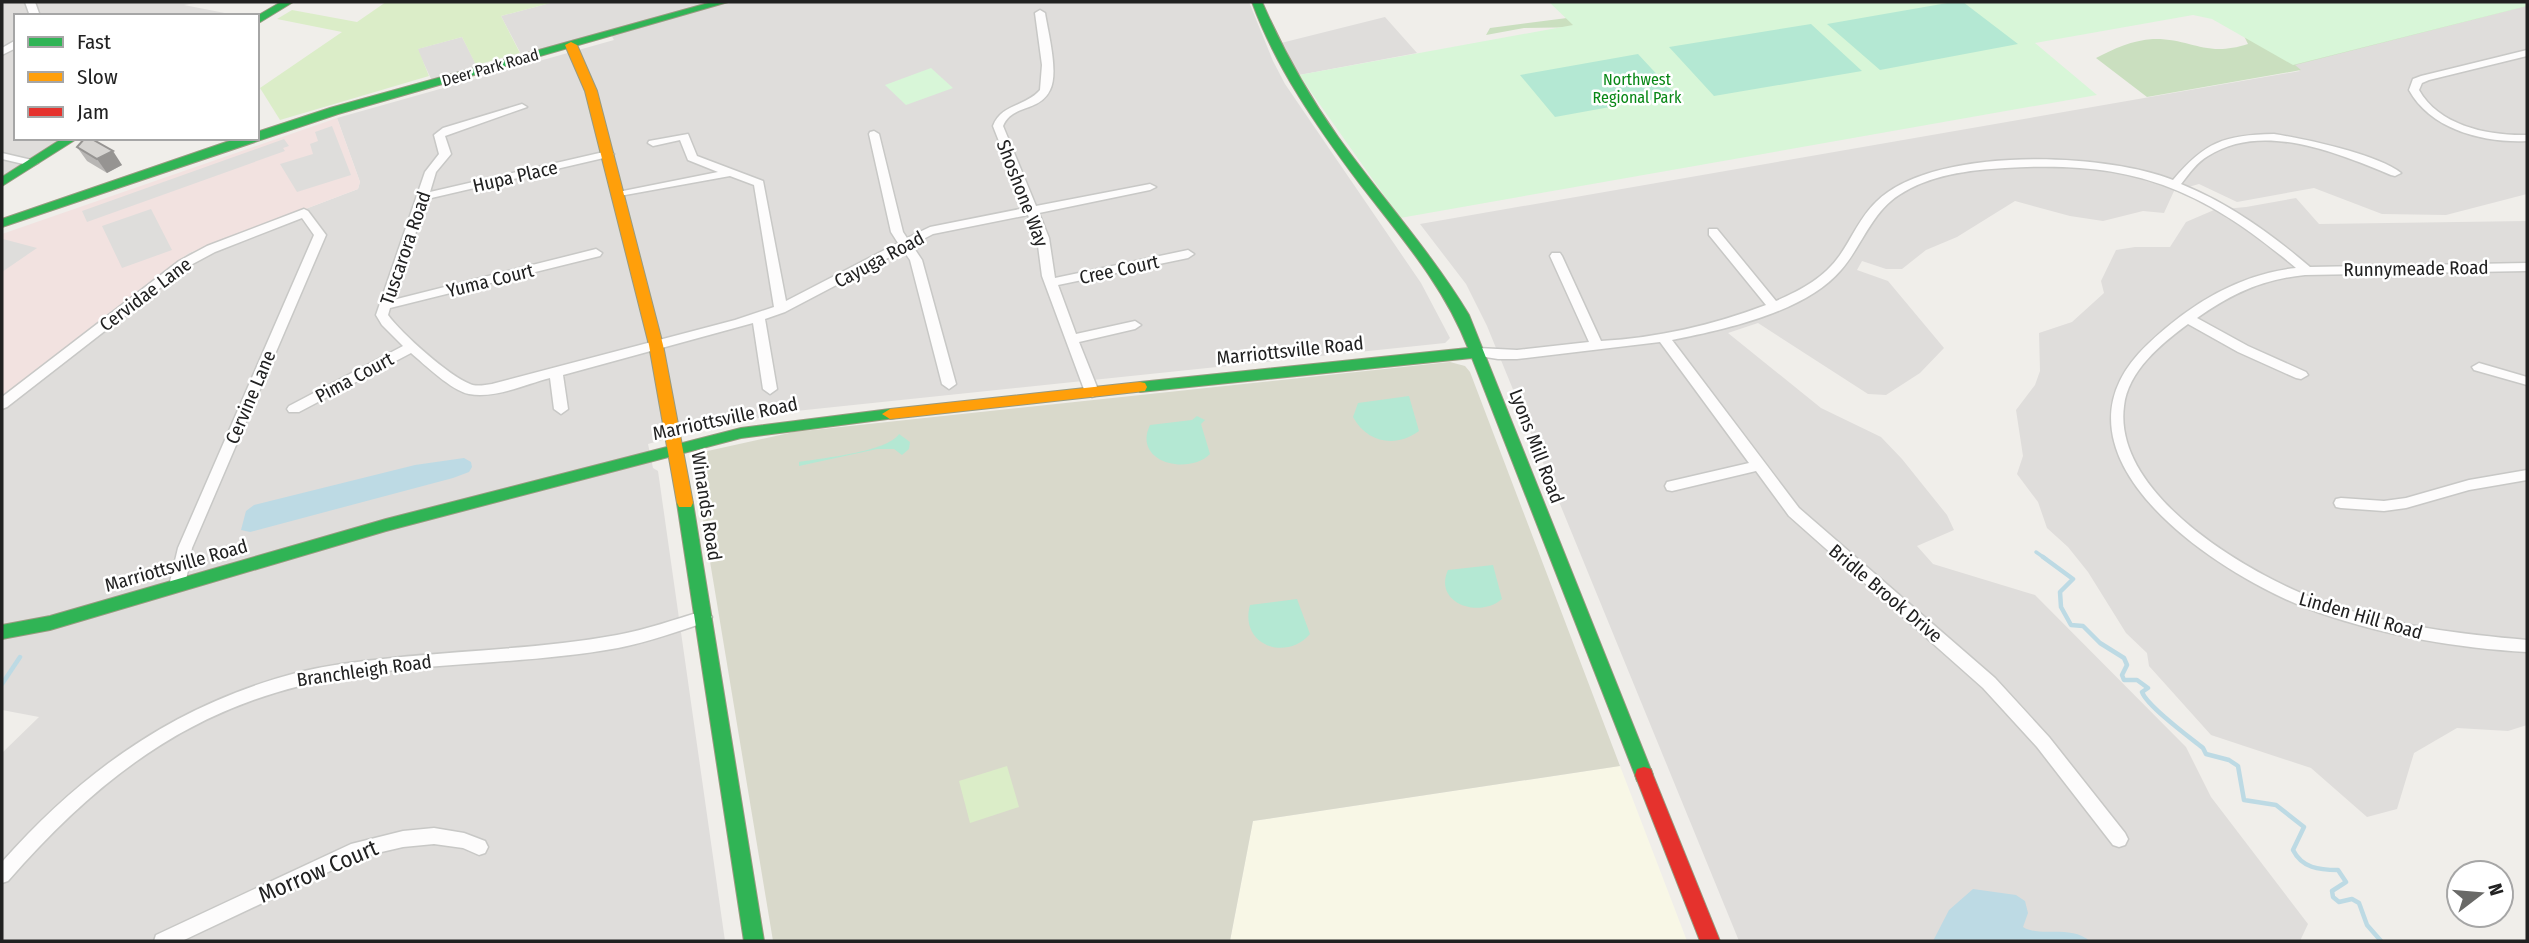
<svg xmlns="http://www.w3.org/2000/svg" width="2529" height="943" font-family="'Fira Sans Condensed',sans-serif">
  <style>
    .residential { fill: #dfdddb }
    .commercial { fill: #f2e2e0 }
    .education { fill: #f8f7e6 }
    .religious { fill: #dedddb }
    .construction { fill: #d9d9cb }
    .grass { fill: #dbedc8 }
    .forest { fill: #cadfbf }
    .park { fill: #d8f6d8 }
    .pitch { fill: #b4e8d3 }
    .water { fill: #bddae4 }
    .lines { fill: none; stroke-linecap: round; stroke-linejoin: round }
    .stream-far1 { stroke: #bddae4; stroke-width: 3.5 }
    .stream { stroke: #bddae4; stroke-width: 4.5 }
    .street-casing { stroke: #c8c8c6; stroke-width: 3 }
    .fast-casing { stroke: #989a80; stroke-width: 2 }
    .slow-casing { stroke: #989a80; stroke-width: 2 }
    .jam-casing { stroke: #989a80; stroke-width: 2 }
    .street { fill: #fdfcfc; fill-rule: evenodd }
    .fast { fill: #30b455; fill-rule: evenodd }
    .slow { fill: #ff9f0a; fill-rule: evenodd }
    .jam { fill: #e5322d; fill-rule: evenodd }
    .wall { fill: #b8b6b4 }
    .shaded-wall { fill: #969492 }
    .building { fill: #d6d4d1; stroke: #969492; stroke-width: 2 }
    .labels { text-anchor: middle; stroke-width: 5; stroke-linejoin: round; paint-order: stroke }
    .far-street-label { font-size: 16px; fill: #212121; stroke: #fff }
    .far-park-label { font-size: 16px; fill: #078715; stroke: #fff }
    .street-label { font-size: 19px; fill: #212121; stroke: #fff }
    .near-street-label { font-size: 23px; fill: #212121; stroke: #fff }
  </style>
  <rect width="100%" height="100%" fill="#f0eeea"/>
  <path class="residential" d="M2,2h199l-17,3 56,11h-224v122h46l-60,38z
    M554,2h695l24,59 12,23 136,199 29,55 -5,5 -649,68 -95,18 -53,15 5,24 5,3 67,470h-723v-188l37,-36 -37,-7v-313l187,-144 169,-64 2,-7 -23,-64 277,-78 -5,-9 -87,25 -21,-40z
    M2527,6v188l-81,21 -64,-1 -68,-26 -77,14 -38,-18 -25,7 -10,22 -21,-2 -40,10 -33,-5 -55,-15 -58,36 -31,13 -24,19h-16l-24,-8 -5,9 31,11 56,67 -24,25 -34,22 -18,-1 -110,-71 -30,10 93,75 60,29 21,22 45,56 7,15 -37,16 16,18 102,31 151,152 25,50 97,127 -8,17h-561l-252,-615 -21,-42 -46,-60 880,-153 -7,-6z
    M1385,17l32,36 -118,22 -18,-32z
    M462,37l16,31 -46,13 -15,-32z
    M2296,198l23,26 208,-3v504l-19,6 -51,-3 -43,25 -17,56 -30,8 -56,-49 -100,-33 -62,-69 -2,-13 -21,-20 -38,-61 -20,-25 -21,-19 -9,-26 -21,-28 6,-18 -7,-46 19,-25 5,-14 -1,-38 33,-11 32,-29 -3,-12 15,-31 19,-3h35l16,-25 28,-12 32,-3z"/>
  <path class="commercial" d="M337,118l23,64 -2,7 -169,64 -187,144v-163z"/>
  <path class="education" d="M1620,766l67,175h-457l23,-120z"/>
  <path class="religious" d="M332,126l19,49 -54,17 -17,-28 33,-10 -3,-10 8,-3 -3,-9z
    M284,139l5,7 -6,2 2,3 -198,71 -5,-11z
    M151,209l21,41 -50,18 -20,-42z
    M3,239l34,9 -35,24z"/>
  <path class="construction" d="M1450,362l15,4 5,6 150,394 -367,55 -23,120h-457l-79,-476 9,-13 91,-20z"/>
  <path class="grass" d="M386,2h168l-53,14 19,37 -44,12 -14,-28 -44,12 11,27 -149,44 -20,-32 82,-56 -65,-13 15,-9 65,12z
    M1007,766l12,41 -49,16 -11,-42z"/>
  <path class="forest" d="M2527,2v4l-232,59 6,5 -154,27 -51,-39c17,-9 37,-18 57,-19 38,-1 52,19 95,5l-10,-20z
    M1567,18l20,9 -63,1 -38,7 4,-7z"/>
  <path class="park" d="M1549,2h978v4l-234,59 -81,-46 -19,-4 -158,28 62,52 -697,123 -101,-143 274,-50z
    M931,68l22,20 -47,17 -21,-20z"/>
  <path class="pitch" d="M1953,2h10l55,42 -138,26 -53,-46z
    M1811,24l51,47 -148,25 -45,-49z
    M1638,54l38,41 -121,22 -35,-42z
    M1409,396l10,35c-23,17 -52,12 -66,-14l5,-14z
    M1197,416l8,4 -4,4 9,30c-22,22 -78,8 -60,-29l42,-5z
    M899,434l11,8 -1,7 -7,6 -8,-6h-17l-78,17v-4c23,-4 88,-10 100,-28z
    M1493,565l9,34c-23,20 -69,4 -54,-29z
    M1297,599l13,35c-24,28 -71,11 -60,-29z"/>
  <path class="water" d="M464,458l7,4 1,5 -3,5 -16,6 -203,54 -9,-2 5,-19 8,-6 161,-40z
    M1973,889l43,6 9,6 3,12 -5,14c17,11 46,-3 67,14h-157l16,-31z"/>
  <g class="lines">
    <path class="stream-far1" d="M2036,552l10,7"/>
    <path class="stream" d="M2043,557l30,22 -13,13 1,15 10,18 12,1 17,17 24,15 3,7 -5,10 2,5h13l11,8 -6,4c5,14 47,45 61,56l3,6 23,6 9,6 6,34 32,5 28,22 -11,23c9,18 26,20 45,20l8,12 -14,9 1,6 6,5 13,-3 7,4 8,22 14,16
      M2,684l18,-27"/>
    <g class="street-casing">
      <path id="street" d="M25,2h10l5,14h-10z
        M1040,10l5,3c3,19 14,60 5,77 -4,9 -12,14 -21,17 -11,4 -21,7 -26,19l33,80 114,-22 6,3 -6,3 -111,23 10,25 6,40 133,-28 6,4 -6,4 -130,27 18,49 59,-13 6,4 -6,4 -56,13 20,50 -2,3 -5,2 -7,-5 -43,-116 -5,-38 -9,-23 -95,19 -21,11 10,15 34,124 -7,5 -7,-5 -32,-124 -7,-10 -118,62 -20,7 12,70 -7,5 -7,-5 -10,-66 -190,52 5,34 -7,5 -7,-5 -4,-31c-24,6 -55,21 -81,16 -17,-3 -45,-30 -58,-41l-112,59h-10l-2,-3 2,-3 114,-60 -21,-21 -6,-10 49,-143 14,-18 -5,-19 9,-7 79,-24 5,3 -82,29 6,18 -15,18 -6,20 178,-41 6,3 -6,3 -181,42 -34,101 203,-51 6,4 -2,3 -210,52 -2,7c13,18 61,61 82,69 6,3 15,1 22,0l243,-64 39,-13 -20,-122 -24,-9 -116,21v-4l4,-1 100,-20 -30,-12 -8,-20 -27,6 -5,-3 1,-2 39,-7 9,22 66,25 23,120 112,-58 -7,-11 -22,-98 1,-2 4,-1 5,3 24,98 4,6 23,-11 95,-19 -32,-82c8,-22 32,-19 47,-36l2,-25 -7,-52z
        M16,40v8l-14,7v-7z
        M2527,50v6l-98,24 -7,3 -3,7c20,36 70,46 108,45v6c-43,2 -96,-11 -118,-51l4,-11 8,-3z
        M2274,134c31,5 103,20 127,39l-6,3 -4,-1c-54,-22 -128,-54 -183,-19 -11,6 -19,18 -27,28 49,20 89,49 129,83l217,-4v8l-222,4c-42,4 -74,19 -108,43l51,28 58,26 2,3 -7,4 -5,-1 -58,-26 -50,-28c-27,20 -60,47 -64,82 -12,91 132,173 205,198 64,22 131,30 198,36v12c-70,-4 -140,-16 -207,-39 -96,-33 -290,-158 -172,-269 41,-39 91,-70 148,-76 -96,-81 -164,-108 -291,-100 -36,2 -76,7 -106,27 -28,18 -37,51 -58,75 -35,42 -118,60 -169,70l127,168 196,170 54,59 76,96 3,6 -3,6 -6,2 -6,-2 -76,-98 -54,-59 -194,-172 -33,-45 -84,20 -5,-1 -2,-4 2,-4 82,-19 -89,-121 -143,17h-19l-25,-4 -1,-3 6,-4 39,2 72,-8 -39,-86 2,-3h8l2,3 39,85c56,-3 112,-16 165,-36l-57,-70v-6h8l59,72c25,-11 48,-23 64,-46 12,-17 20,-38 36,-53 56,-56 227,-50 297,-22 32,-38 51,-45 101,-46z
        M2,153l34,8 2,2 -6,3 -30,-7z
        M304,209l4,2 18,24 -134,313 -7,38 -3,4h-10l-3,-4 9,-38 136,-313 -12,-17 -87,34 -28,15 -180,140 -5,2v-12l177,-136 28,-15z
        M2479,363l48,14v8l-53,-15 -2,-3z
        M2527,470v10l-58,10 -63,18 -22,3 -43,-3 -5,-1 -2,-4 2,-4 5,-1 43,3 22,-3 63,-18z
        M704,611l5,2 3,4 -3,4c-29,10 -61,21 -91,27 -88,16 -180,14 -269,28 -147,23 -245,95 -341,205l-6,2v-21c82,-92 173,-157 294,-189 34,-9 70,-12 105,-16 71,-7 145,-9 216,-22 29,-5 58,-16 87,-24z
        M434,828l30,5 21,8 3,6 -3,6 -6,2 -16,-7 -29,-4 -31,3 -43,10 -178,84h-28l2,-6 195,-91 52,-13z"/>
    </g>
    <g class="fast-casing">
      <path id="fast" d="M281,2h12l-36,22v-8z
        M712,2h16l-390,112 -336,113v-8l236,-81h19v-6l73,-24z
        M1252,2h10c21,48 46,93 76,135 43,60 93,115 131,178l184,460 -2,6 -7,2 -7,-2 -2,-6 -163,-417 -332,34 -7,-5 7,-5 328,-34c-24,-62 -67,-111 -108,-164 -42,-56 -84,-116 -108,-182z
        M63,138h15l-76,48v-9z
        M890,409l8,5 -3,4 -154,20 -355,93 -336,99 -48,9v-14l48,-9 336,-97 355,-91z
        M685,497l6,2 2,4 71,438h-20l-67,-438 2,-4z"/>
    </g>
    <g class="slow-casing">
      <path id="slow" d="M571,42l6,3 20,46 66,254 30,158 -2,4h-12l-2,-4 -28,-158 -64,-254 -20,-46z
        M1140,382l5,1 2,4 -2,4 -255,28 -8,-5 8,-5z"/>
    </g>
    <g class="jam-casing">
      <path id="jam" d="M1644,767l7,2 2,6 67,166h-20l-65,-166 2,-6z"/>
    </g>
    <use href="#street" class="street"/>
    <use href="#fast" class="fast"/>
    <use href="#slow" class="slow"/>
    <use href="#jam" class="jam"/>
  </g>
  <path class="wall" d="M77,147l45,18 -15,8 -20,-12z"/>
  <path class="shaded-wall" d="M113,151l9,14 -15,8 -10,-14z"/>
  <path class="building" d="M85,138h5l23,13 -16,8 -20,-12z"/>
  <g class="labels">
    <g class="far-street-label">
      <text transform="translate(490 67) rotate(-16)" y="6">Deer Park Road</text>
    </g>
    <g class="far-park-label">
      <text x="1637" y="85">Northwest<tspan x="1637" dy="18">Regional Park</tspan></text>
    </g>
    <g class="street-label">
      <text transform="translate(515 176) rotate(-13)" y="7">Hupa Place</text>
      <text transform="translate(1023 193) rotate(69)" y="7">Shoshone Way</text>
      <text transform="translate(405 248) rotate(-71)" y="7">Tuscarora Road</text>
      <text transform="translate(879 259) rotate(-28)" y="7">Cayuga Road</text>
      <text transform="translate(2416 268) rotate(-1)" y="7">Runnymeade Road</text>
      <text transform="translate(1119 269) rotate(-12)" y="7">Cree Court</text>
      <text transform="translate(490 280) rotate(-14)" y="7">Yuma Court</text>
      <text transform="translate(145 294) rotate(-37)" y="7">Cervidae Lane</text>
      <text transform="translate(1290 350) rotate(-6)" y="7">Marriottsville Road</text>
      <text transform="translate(354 377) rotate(-28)" y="7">Pima Court</text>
      <text transform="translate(250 397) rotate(-67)" y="7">Cervine Lane</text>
      <text transform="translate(725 418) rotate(-12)" y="7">Marriottsville Road</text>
      <text transform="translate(1537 446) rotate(69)" y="7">Lyons Mill Road</text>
      <text transform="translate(707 506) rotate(81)" y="7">Winands Road</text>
      <text transform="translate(176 565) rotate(-16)" y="7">Marriottsville Road</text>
      <text transform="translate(1886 593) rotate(40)" y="7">Bridle Brook Drive</text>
      <text transform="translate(2361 615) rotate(16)" y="7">Linden Hill Road</text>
      <text transform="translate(364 670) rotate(-8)" y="7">Branchleigh Road</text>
    </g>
    <g class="near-street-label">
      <text transform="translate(318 871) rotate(-23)" y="8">Morrow Court</text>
    </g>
  </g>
  <rect width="2529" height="943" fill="none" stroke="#212121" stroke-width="7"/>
  <rect x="14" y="14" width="245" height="126" fill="#ffffff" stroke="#a6a6a6" stroke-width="2"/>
  <rect x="28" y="37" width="35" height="10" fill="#30b455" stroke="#a6a6a6" stroke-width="2"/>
  <text x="77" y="49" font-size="21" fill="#212121">Fast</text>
  <rect x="28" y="72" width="35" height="10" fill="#ff9f0a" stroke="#a6a6a6" stroke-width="2"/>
  <text x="77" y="84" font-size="21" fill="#212121">Slow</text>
  <rect x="28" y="107" width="35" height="10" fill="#e5322d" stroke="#a6a6a6" stroke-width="2"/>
  <text x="77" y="119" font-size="21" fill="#212121">Jam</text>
  <g transform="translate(2480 894) rotate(74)"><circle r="33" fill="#ffffff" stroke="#a6a6a6" stroke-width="2"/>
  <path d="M0-5L12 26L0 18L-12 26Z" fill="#696967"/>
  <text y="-10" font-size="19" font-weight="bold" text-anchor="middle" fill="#212121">N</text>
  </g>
</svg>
